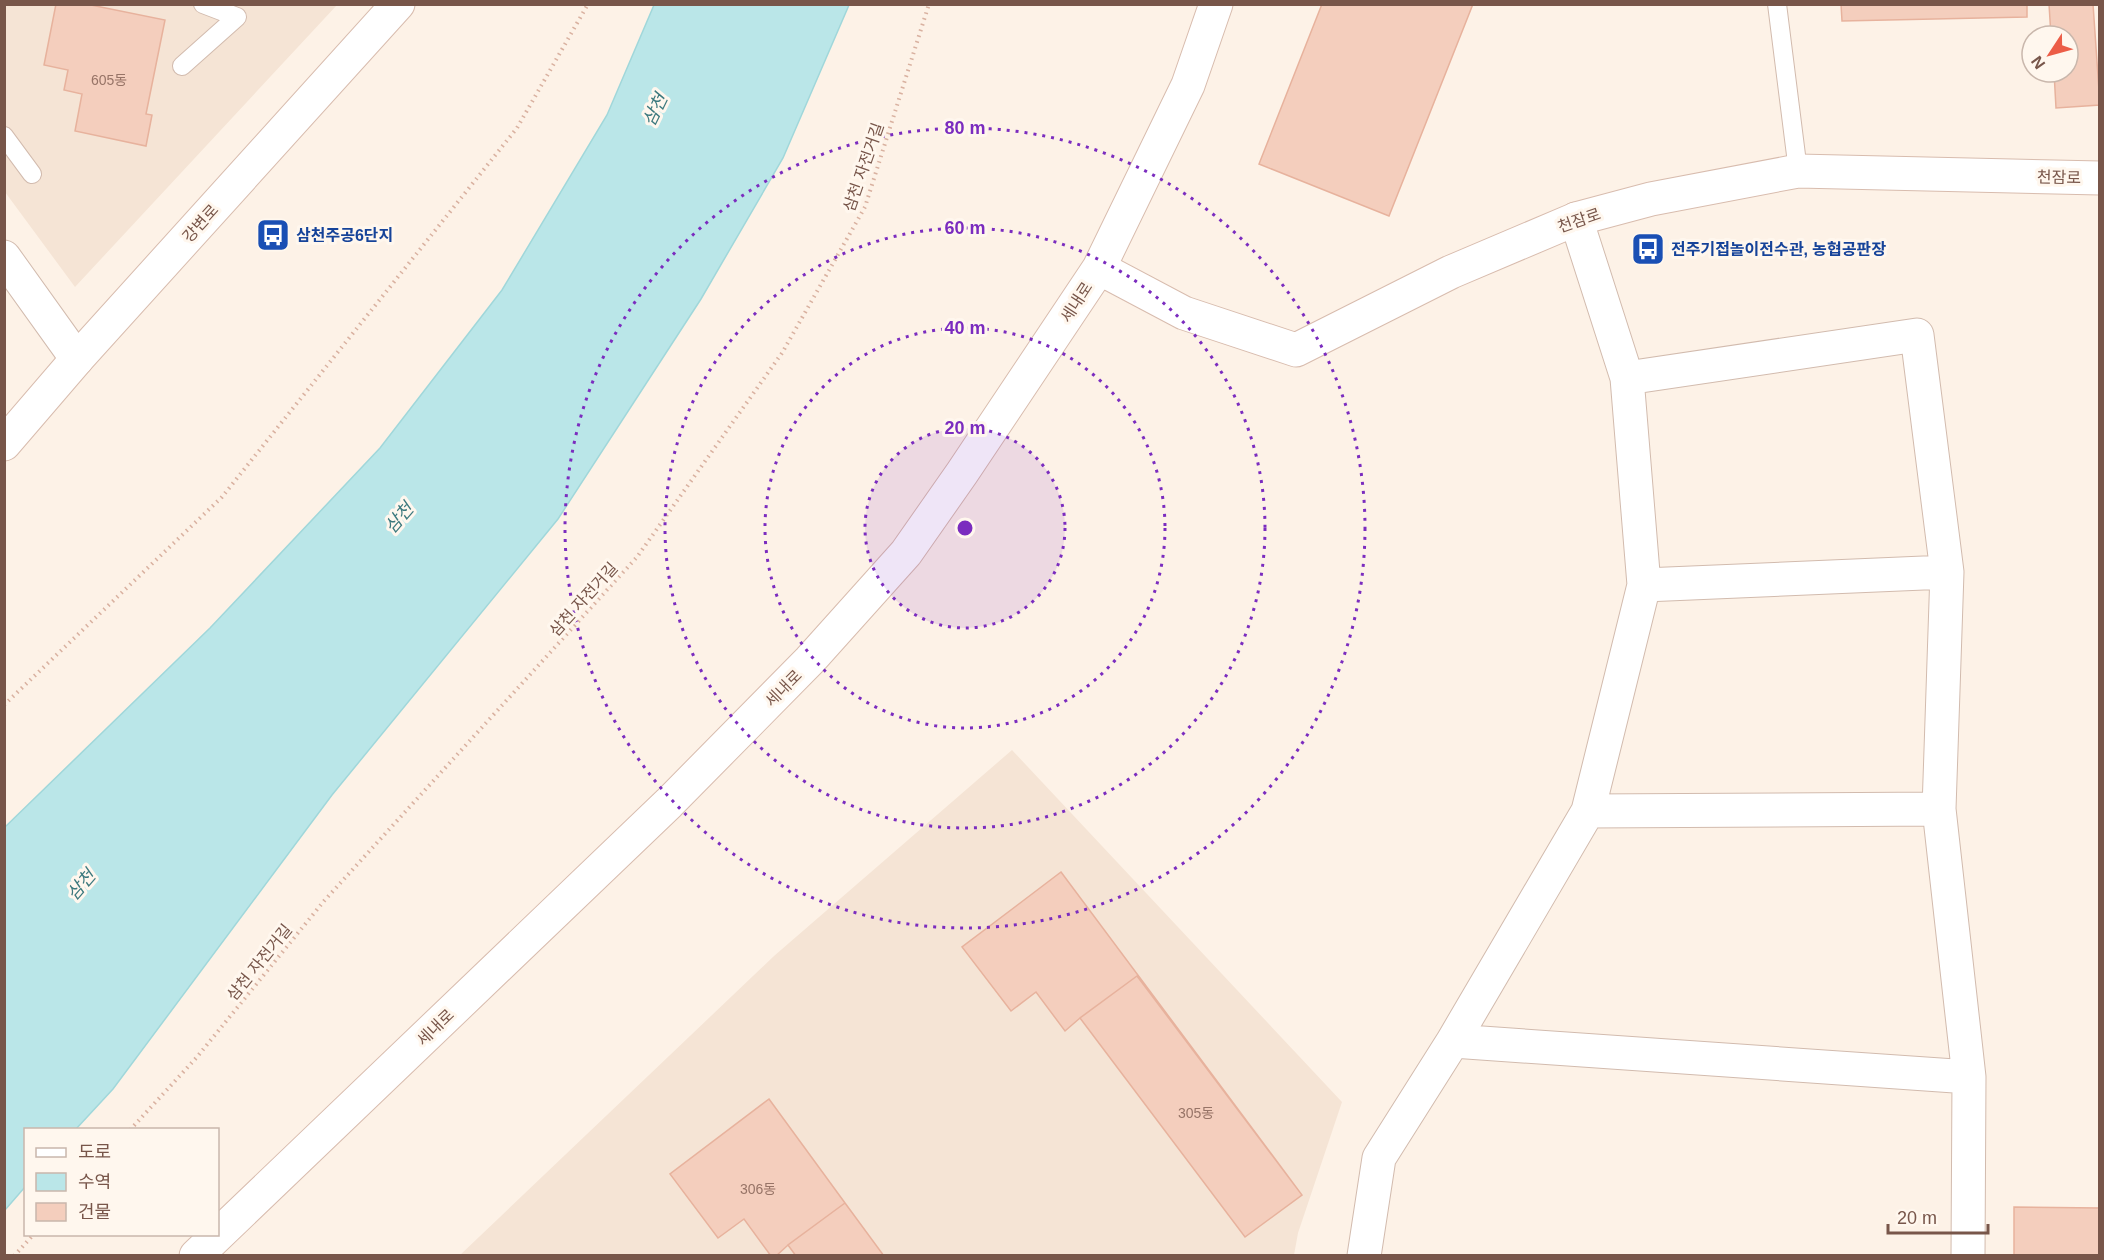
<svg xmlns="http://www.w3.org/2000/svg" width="2104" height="1260" font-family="Arial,'Noto Sans KR',sans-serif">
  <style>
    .residential { fill: #f5e4d5 }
    .water { fill: #bae6e8; stroke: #a0d7da; stroke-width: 1.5 }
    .building { fill: #f4cebd; stroke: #e7b29d; stroke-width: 1.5 }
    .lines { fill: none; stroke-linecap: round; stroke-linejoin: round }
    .lane-casing { stroke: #d2bbae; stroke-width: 20 }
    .street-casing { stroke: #d2bbae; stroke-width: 35 }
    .secondary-casing { stroke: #d8bcae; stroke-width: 35 }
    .path { stroke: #d9b1a0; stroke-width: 4; stroke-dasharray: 1.5 4.5; stroke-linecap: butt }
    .lane { stroke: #fff; stroke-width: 18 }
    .street { stroke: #fff; stroke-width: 33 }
    .secondary { stroke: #fff; stroke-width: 33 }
    .ring { fill: none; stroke: #7b2cbf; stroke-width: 3; stroke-dasharray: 3 6 }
    .labels { text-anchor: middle; stroke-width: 6; stroke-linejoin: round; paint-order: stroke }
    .number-label { font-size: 14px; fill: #977467 }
    .street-label { font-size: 16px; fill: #78564a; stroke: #fff7ee }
    .transit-label { font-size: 16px; font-weight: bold; fill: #164399; stroke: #fff7ee; text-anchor: start }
    .water-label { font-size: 18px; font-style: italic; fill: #3c797e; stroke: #fff7ee }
    .centre { fill: #7b2cbf; stroke: #fff7ee; stroke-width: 3 }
    .ring-label { font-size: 18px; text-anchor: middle; font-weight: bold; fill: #7b2cbf; stroke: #fff7ee; stroke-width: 6; stroke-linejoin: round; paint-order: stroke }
  </style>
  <rect width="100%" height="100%" fill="#fdf2e7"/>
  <path class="residential" d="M5,5h332l-262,282 -70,-95z
    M1012,750l330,352 -44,131 -4,22 -835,1 315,-300z"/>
  <path class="water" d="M654,5h195l-66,153 -82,141 -143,220 -226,276 -219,294 -37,40 -50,1 -1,57 -20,23v-383l205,-199 170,-180 122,-158 105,-175z"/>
  <path class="building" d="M56,4h30l79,16 -19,94 6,1 -6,31 -71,-15 7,-37 -18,-4 4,-20 -24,-5z
    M1322,4h151l-84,212 -130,-52z
    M1841,4h186v13l-185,4z
    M2049,4h44l7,101 -44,3 -2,-36h14v-36h-17z
    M1061,872l241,323 -57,42 -165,-219 -15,13 -29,-39 -25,19 -49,-64z
    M1137,976l165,219 -57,42 -165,-219z
    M769,1099l76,104 39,53h-88l-8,-11 -12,11h-5l-27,-37 -26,19 -48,-64z
    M845,1203l39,53h-88l-8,-11z
    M2014,1207l86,1v48h-86z"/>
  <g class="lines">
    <g class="lane-casing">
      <path id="lane" d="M1777,4l21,167
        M182,66l55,-49 -34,-13
        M4,136l28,38"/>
    </g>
    <g class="street-casing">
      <path id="street" d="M4,257l73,102
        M1627,378l290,-43 30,237 -8,237 30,268 -1,179
        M1644,585l303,-13
        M1588,811l351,-2
        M1453,1041l516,36
        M1364,1256l15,-98 74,-117 135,-230 56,-226 -17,-207 -51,-159"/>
    </g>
    <g class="secondary-casing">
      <path id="secondary" d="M1099,268l85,45 112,37 155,-78 125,-53 75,-20 147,-28 302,7
        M4,444l73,-85 321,-355
        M196,1256l473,-453 141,-143 96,-107 56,-80 137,-205 89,-183 28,-81"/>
    </g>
    <path class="path" d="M4,705l218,-208 295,-369 71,-124
      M130,1130l67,-73 127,-156 313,-344 145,-204 83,-146 64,-203
      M14,1256l20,-22"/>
    <use href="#lane" class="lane"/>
    <use href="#street" class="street"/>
    <use href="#secondary" class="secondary"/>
  </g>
  <circle cx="965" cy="528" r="100" fill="#7b2cbf" fill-opacity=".12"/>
  <g class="ring">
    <circle cx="965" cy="528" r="100"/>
    <circle cx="965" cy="528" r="200"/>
    <circle cx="965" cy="528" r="300"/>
    <circle cx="965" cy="528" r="400"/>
  </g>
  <defs>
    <g id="bus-square" transform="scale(1.725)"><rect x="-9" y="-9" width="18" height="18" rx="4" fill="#1a4fb4" stroke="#fff7ee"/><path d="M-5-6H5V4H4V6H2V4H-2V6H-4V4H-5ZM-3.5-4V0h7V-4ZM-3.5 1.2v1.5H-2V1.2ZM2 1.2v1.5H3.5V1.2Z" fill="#fff"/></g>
  </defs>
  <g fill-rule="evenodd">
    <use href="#bus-square" x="273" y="235"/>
    <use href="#bus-square" x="1648" y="249"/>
  </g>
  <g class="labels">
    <g class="number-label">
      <text x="109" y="85">605동</text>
      <text x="1196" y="1118">305동</text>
      <text x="758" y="1194">306동</text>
    </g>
    <g class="street-label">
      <text transform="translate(863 167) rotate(-71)" y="6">삼천 자전거길</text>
      <text transform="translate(2059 177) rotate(1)" y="6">천잠로</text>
      <text transform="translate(1579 220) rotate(-19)" y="6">천잠로</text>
      <text transform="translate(200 223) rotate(-48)" y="6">강변로</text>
      <text transform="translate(1076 302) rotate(-57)" y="6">세내로</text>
      <text transform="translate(583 599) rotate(-48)" y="6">삼천 자전거길</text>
      <text transform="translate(783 688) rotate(-45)" y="6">세내로</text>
      <text transform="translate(259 962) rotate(-51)" y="6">삼천 자전거길</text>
      <text transform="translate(435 1027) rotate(-44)" y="6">세내로</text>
    </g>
    <g class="transit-label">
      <text x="296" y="241">삼천주공6단지</text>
      <text x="1671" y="255">전주기접놀이전수관, 농협공판장</text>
    </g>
    <g class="water-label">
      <text transform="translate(655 110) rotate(-64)" y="6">삼천</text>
      <text transform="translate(399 518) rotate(-49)" y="6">삼천</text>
      <text transform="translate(81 885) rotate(-49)" y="6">삼천</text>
    </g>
  </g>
  <circle cx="965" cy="528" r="9" class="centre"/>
  <g class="ring-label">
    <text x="965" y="134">80 m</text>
    <text x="965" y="234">60 m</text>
    <text x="965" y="334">40 m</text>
    <text x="965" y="434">20 m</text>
  </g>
  <rect width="2104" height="1260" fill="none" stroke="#78564a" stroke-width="12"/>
  <rect x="24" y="1128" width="195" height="108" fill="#fff7ee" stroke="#c9b7ac" stroke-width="1.5"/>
  <rect x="36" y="1148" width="30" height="9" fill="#ffffff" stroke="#c9b7ac" stroke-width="1.5"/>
  <text x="78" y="1158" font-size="18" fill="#78564a">도로</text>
  <rect x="36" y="1173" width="30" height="18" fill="#bae6e8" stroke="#c9b7ac" stroke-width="1.5"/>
  <text x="78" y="1188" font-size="18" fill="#78564a">수역</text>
  <rect x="36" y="1203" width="30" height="18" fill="#f4cebd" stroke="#c9b7ac" stroke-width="1.5"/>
  <text x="78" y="1218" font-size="18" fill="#78564a">건물</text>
  <g transform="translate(2050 54) rotate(234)"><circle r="28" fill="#fff7ee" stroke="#c9b7ac" stroke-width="1.5"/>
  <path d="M0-4.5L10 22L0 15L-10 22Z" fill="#ec5d47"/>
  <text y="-9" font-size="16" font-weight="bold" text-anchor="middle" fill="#78564a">N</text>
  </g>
  <path d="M1888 1224v9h100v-9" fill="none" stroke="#78564a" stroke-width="3"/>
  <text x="1897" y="1224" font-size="18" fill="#78564a" stroke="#fff7ee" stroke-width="4.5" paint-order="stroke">20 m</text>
</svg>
